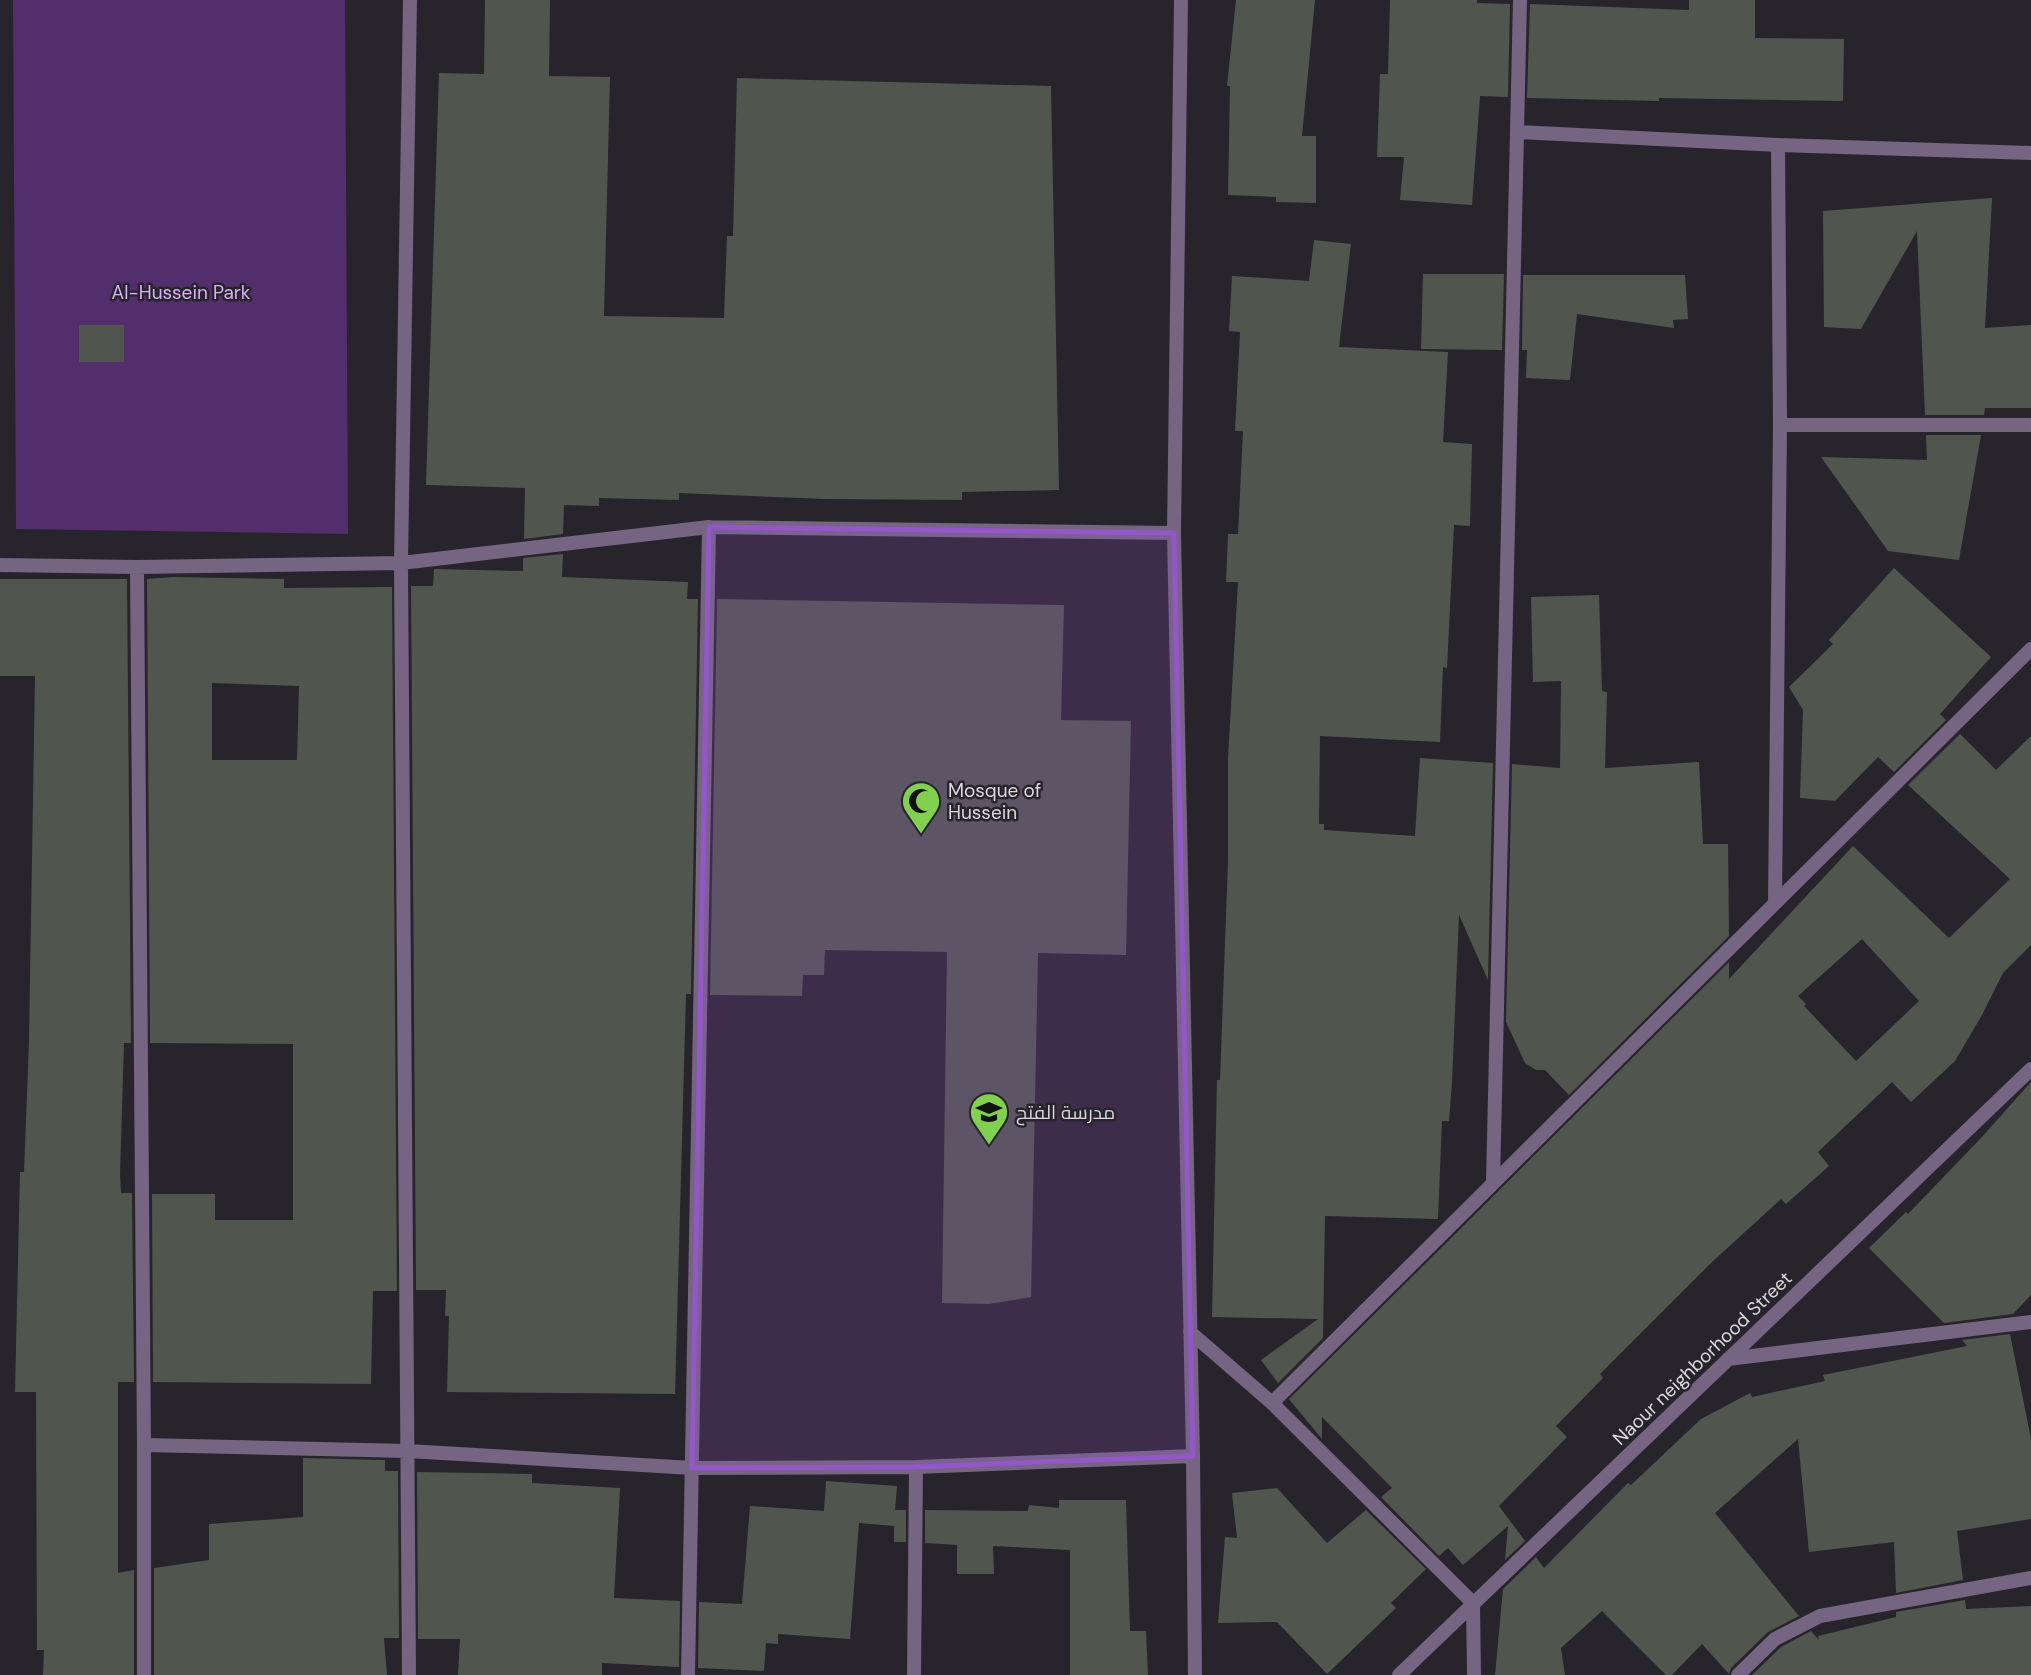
<svg xmlns="http://www.w3.org/2000/svg" width="2031" height="1675" font-family="'DM Sans',Cairo,sans-serif">
  <style>
    .green { fill: #532e6c }
    .building { fill: #50564d; fill-rule: evenodd }
    .lines { fill: none; stroke-linecap: round; stroke-linejoin: round }
    .minor { stroke: #756482; stroke-width: 14 }
    .marked { fill: #9357c7; fill-opacity: 0.2; stroke: #9357c7; stroke-width: 5; stroke-linejoin: round }
    .labels { text-anchor: middle; stroke-width: 5; stroke-linejoin: round; paint-order: stroke }
    .park-label { font-size: 19px; fill: #dbaffa; stroke: #28242c }
    .poi-label { font-size: 19px; fill: #dbd8de; stroke: #28242c; text-anchor: start }
    .street-label { font-size: 19px; fill: #dbd8de; stroke: #28242c }
  </style>
  <rect width="100%" height="100%" fill="#28242c"/>
  <path class="green" d="M13,0h332l3,534 -332,-5z"/>
  <path class="building" d="M485,0h65l-1,76 61,1 -6,239 120,2 3,-82h6l4,-158 314,8 8,404 -97,2v8l-137,-1 -146,-6v7l-80,-2v8l-35,-1 -1,29 -39,5 1,-51 -99,-3 13,-412 45,1z
    M1236,0h79l-13,136h14v67l-40,-1v-5l-48,-2 2,-109h-3z
    M1390,0h87v3l33,1 -2,93 -28,-1 -8,109 -72,-5 4,-43h-27l3,-83h8z
    M1689,0h66v38l89,1 -1,62 -184,-3v3l-132,-3 3,-94 159,6z
    M1992,198l-7,130 46,-3v83h-46l-1,7h-59l-8,-184 -56,98 -37,-2 -1,-116z
    M1314,240l37,4 -12,103 109,5 -5,90 29,2 -2,82 -16,-1 -7,143 -4,-1 -3,75 -120,-6 -1,88h5v6l91,6 5,-78 73,5 -5,217 -29,-65 -7,168 -3,38h-7l-4,98 -113,-3 -2,122 -45,45 -17,-23 57,-41 -106,-2 5,-237h3l8,-219v-102l10,-177h-12l2,-48h10l5,-103h-8l5,-99 -11,-1 3,-55 77,5z
    M1423,274h81l-2,76 -81,-1z
    M1523,275h162l3,44 -15,1 1,8 -97,-14 -7,66 -44,-2 1,-28h-5z
    M79,325h45v37h-45z
    M1926,435h55l-22,125 -71,-9 -67,-94 106,3z
    M563,554l-1,23 126,5 -1,17h11l-7,395h-5l-11,400 -228,-2 2,-76h-4l1,-26h-30l-5,-704h22l1,-17 89,2v-13z
    M1894,568l97,89 -51,57 6,6 -52,52 -16,-15 -43,44 -35,-3 3,-88 -14,-23 44,-43 -4,-4z
    M173,577l111,2v9l108,-1 5,704h-24l-2,93 -218,-2 -1,-188h63v26h78v-176l-143,-1 -3,-464zM212,683l87,3 -2,74h-85z
    M0,579h127l4,464h-7l-4,131 1,19h11l2,189h-16v191l16,-3v105h-91l1,-25h-7l-1,-258h-21l5,-220h4l5,-131 6,-365h-35z
    M1599,595l3,96 5,1 -2,76 94,-6 4,82h25l1,92 -160,159 -24,-25h-9l-11,-7 -19,-41 6,-258 48,4 1,-87 -28,1 -2,-85z
    M717,599l347,6 -3,115 70,1 -5,234 -88,-2 -7,344 -42,7 -47,-1 5,-351 -122,-2 -1,25h-21l-1,21 -92,-1z
    M1960,734l36,36 35,-34v209l-28,28 -21,42 -27,46 -44,41 -19,-20 -74,70 11,14 -43,38 -5,-5 -69,63 -112,112 3,4 -47,48 11,11 -68,69 26,35 -20,19 3,-34 -45,39 -15,-17 -9,8 -58,-59 11,-9 -70,-71v22l-33,-40 440,-437v17l124,-133 96,92 61,-59 -102,-94zM1862,939l57,62 -63,60 -52,-55 2,-2 -8,-8z
    M2031,1082v213l-18,19 -69,9 -75,-75 37,-36 2,2 73,-76z
    M2010,1334l21,105v80l-74,12 6,49 -67,13 -2,-51 -85,10 -11,-113 -83,74 84,103 -31,16 -37,36 -2,6 -27,-30 -30,31h-6l-64,-64 -41,37 4,27h-70l8,-86 33,-32 8,11 84,-85 3,2 70,-66 49,-26 2,4 73,-16 -2,-6 144,-29 -5,-6z
    M303,1458l82,2v11h13l1,167h-15l3,37h-233v-107l55,-8v-36l94,-7z
    M417,1472l115,2v9l88,5 -6,110 66,3 -1,66 -77,-4v12h-144l2,-36h-42z
    M826,1481l71,5 -2,24h11v32h-12v-24v8l-35,-3 -9,116 -72,-5v10l-12,-1 -2,28 -66,-3 1,-66 43,2 8,-98 74,5z
    M1277,1488l50,55 39,-33 60,59 -35,34 5,5 -69,66 -50,-52 -59,1 7,-86 12,1 -5,-45z
    M1059,1500h67l4,131h16l2,44h-78v-125l-77,-4 1,28h-37v-29l-32,-2v-33l103,1 1,-6 30,3z
    M1965,1600l1,9 65,-3v69h-279l29,-28 30,-16 8,9 -1,-4 78,-19v-5z"/>
  <g class="lines">
    <path class="minor" d="M1181,0l-7,533 19,923 2,219
      M1518,132l260,13 253,8
      M1780,425h251
      M0,565l137,2 264,-4 308,-36 465,6
      M137,567l7,878v230
      M1775,903l5,-478 -2,-280
      M1493,1183l27,-1183
      M1190,1332l82,71 201,200 1,72
      M1728,1359l303,-37
      M1272,1403l759,-754
      M144,1445l264,6 284,17 224,-1 277,-11
      M409,1675l-8,-1112 9,-563
      M688,1675l21,-1148
      M914,1675l2,-208
      M1399,1675l632,-606
      M1738,1675l37,-36 45,-23 211,-38"/>
  </g>
  <path class="marked" d="M709,527l465,6 19,923 -277,11 -224,1z"/>
  <defs>
    <g id="mosque-pin" transform="scale(2.0125)"><path d="M0 17L-7.5 6A9.5 9.5 0 1 1 7.5 6Z" fill="#81d050" stroke="#28242c"/><path d="M3.5-4.9A6 6 0 1 0 3.5 4.9A5 5 0 1 1 3.5-4.9Z" fill="#111"/></g>
    <g id="school-pin" transform="scale(2.0125)"><path d="M0 17L-7.5 6A9.5 9.5 0 1 1 7.5 6Z" fill="#81d050" stroke="#28242c"/><path d="M0-5L7-2L0 1L-7-2ZM-4 1L0 2.5L4 1V4Q0 6-4 4Z" fill="#111"/></g>
  </defs>
  <g fill-rule="evenodd">
    <use href="#mosque-pin" x="921" y="801"/>
    <use href="#school-pin" x="989" y="1112"/>
  </g>
  <g class="labels">
    <g class="park-label">
      <text x="181" y="299">Al-Hussein Park</text>
    </g>
    <g class="poi-label">
      <text x="948" y="797">Mosque of<tspan x="948" dy="22">Hussein</tspan></text>
      <text x="1016" y="1119">مدرسة الفتح</text>
    </g>
    <g class="street-label">
      <text transform="translate(1702 1358) rotate(-44)" y="7">Naour neighborhood Street</text>
    </g>
  </g>
</svg>
